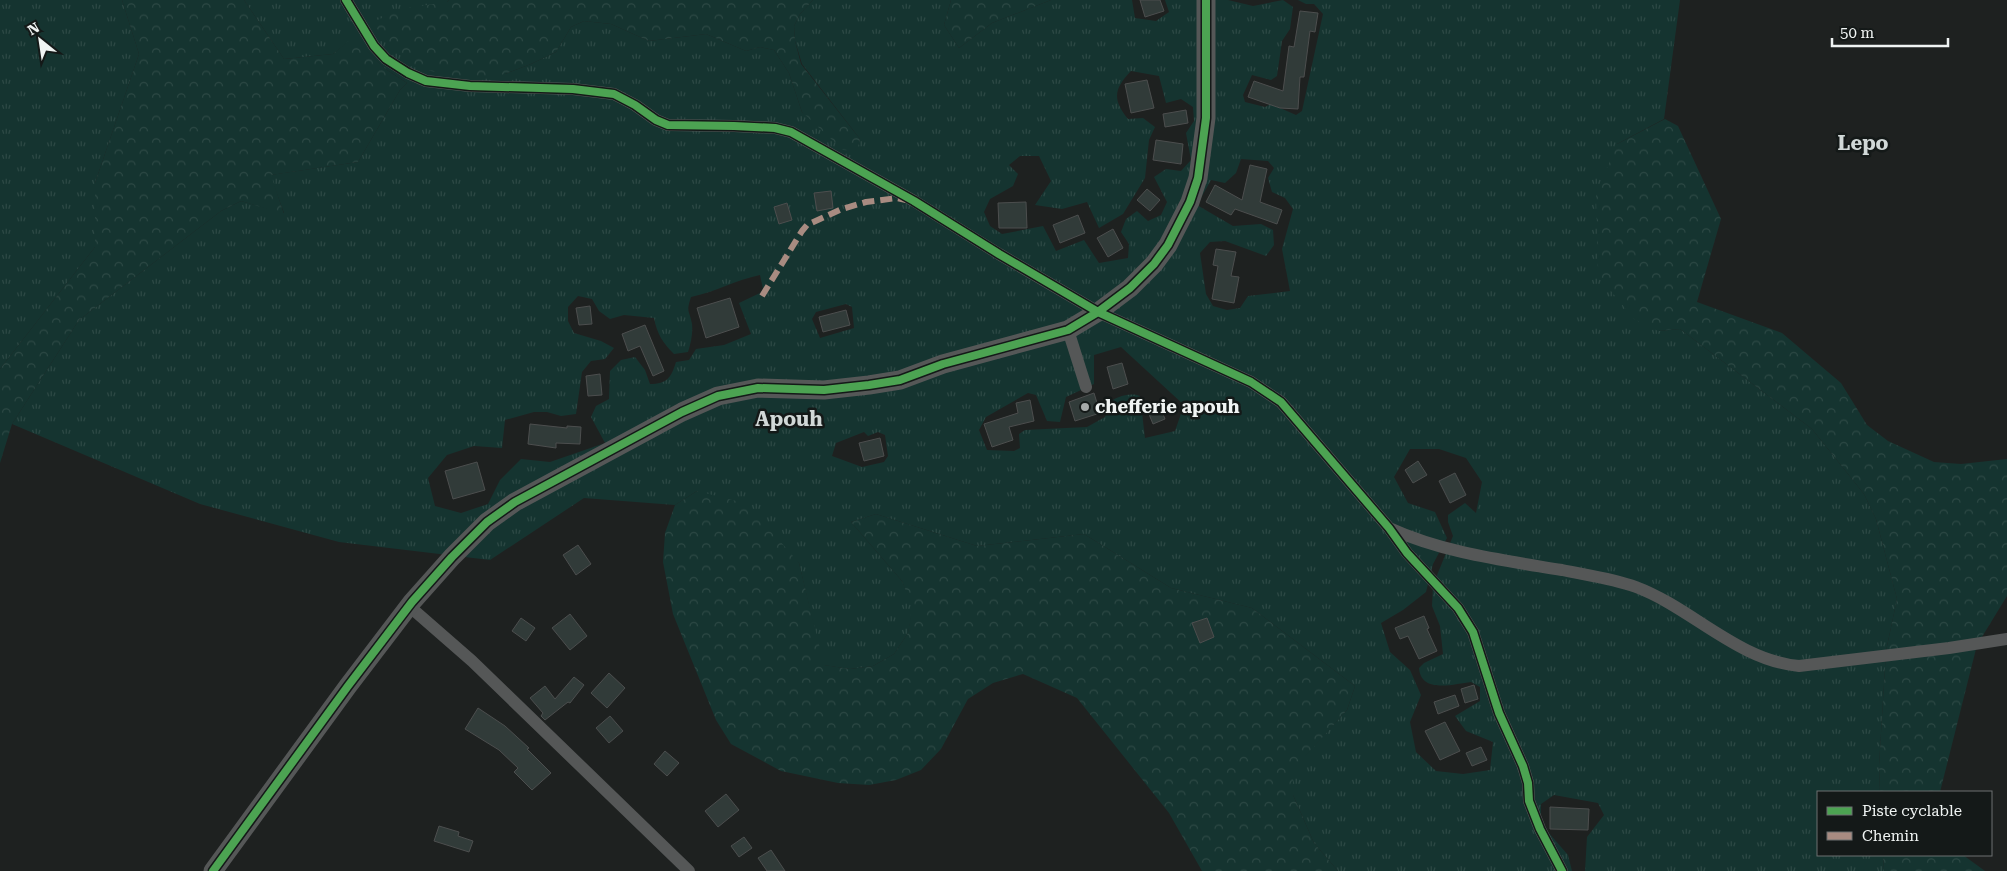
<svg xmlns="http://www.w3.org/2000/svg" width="2007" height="871" font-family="'Roboto Serif',serif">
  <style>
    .grass { fill: url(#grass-tufts); fill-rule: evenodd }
    .forest { fill: url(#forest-crowns) }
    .building { fill: #313b39; stroke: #4c4e4e }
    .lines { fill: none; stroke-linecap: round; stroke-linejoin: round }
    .street { stroke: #555757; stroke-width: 12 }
    .secondary { stroke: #555757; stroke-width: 19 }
    .quiet { stroke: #a88b81; stroke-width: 6; stroke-dasharray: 12 6; stroke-linecap: butt }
    .cycleway-casing { stroke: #141918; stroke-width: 11 }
    .cycleway { stroke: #4ca352; stroke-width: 8 }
    .poi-dot { fill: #a6aaa9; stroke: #141918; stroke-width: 2 }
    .labels { text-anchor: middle; stroke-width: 5; stroke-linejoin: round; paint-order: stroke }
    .poi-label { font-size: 18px; font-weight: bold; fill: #f0f4f3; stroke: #141918; text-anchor: start }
    .quarter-label { font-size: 20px; font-weight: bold; fill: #d1d8d7; stroke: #141918 }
  </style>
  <defs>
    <pattern id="grass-tufts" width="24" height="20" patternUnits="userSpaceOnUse" patternTransform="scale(1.25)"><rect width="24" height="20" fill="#153430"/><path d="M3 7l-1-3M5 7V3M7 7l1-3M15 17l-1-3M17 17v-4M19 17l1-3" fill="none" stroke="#2c4844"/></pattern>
    <pattern id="forest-crowns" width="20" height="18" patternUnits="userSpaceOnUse" patternTransform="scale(1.25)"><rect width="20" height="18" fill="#153430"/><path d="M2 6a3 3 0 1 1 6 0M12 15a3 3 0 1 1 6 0" fill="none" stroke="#2c4844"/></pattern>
  </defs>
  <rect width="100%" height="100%" fill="#1e2120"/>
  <path class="grass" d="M0,0h122l17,54 -44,129v64l-95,122z
    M244,0h205l-2,2 58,72 26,-10 25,-12 15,-25 13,-6 27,3 38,17 57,-7 40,17 14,-4 14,3 15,23 13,39 54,39 4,-12 -58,-75 -7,-23 -1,-15 6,-12 13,-14h138l-7,25 15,23 33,-25 59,-23h81l3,18 21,3 13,-9 -4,-12h63l25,6 30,-6 10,7 -3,22 -8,12 -5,35 -6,4 -19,-5 -9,20 2,7 20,5 6,-3 25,11 6,-4 21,-97 -9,-10h-8l-8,-4h382l-16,119 -47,25 41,187 22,-2 132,100 52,65 12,25 21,80 -11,52 -7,115 1,26h-62v63h65l1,16h-299l2,-34 17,-22 -6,-12 -44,-8 -13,9v20l27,31 4,16h-234l-24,-28 -21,-48v-26l54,-59 8,-24 -103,-78 -81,-20 -87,-54 -107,12 -101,-32 -25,8 51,59 11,26 -5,26 -14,21 -21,12 -23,3 -27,-4 -24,-102 -102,-72 -22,14 -91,-7 -94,62 -151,-18 -139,-38 -188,-80 67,-104 142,-109 20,-10 43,12 -14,-38 88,-13 42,-72 7,-7 -23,-15 -31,-30 -20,16 -49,5zM1131,71l28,5 7,27 15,-4 12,8 1,14 -8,12 5,27 -10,11 -15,-2 -12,8 13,25 -6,13 -13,6 -11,-10 -11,8 -5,13 8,12 -1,14 -29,5 -15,-23 -28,11 -13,-25 -41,8 -12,-8 -6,-14 6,-13 23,-13 5,-12 -9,-9 11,-9h19l12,25 -16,24 27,4 25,-7 12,26 24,-14 22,-36 4,-38 6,-13 -12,-9 -15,1c-16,-20 -14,-30 3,-48zM1241,159l27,2 6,7 -6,10 4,14 13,6 8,11 -11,40 8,42 -42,5 -8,12 -13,2 -14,-4 -7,-12 -6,-41 10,-11 15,-1 41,15 8,-11 -1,-15 -12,-6 -28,2 -36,-21 14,-25 14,3 11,-10zM760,275l3,14 -3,4 -21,10 12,31 -27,11 -28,4 -7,11 -13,2c-5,16 -9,22 -26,22l-5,-14 -10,-13 -14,3 -11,11 -1,28 -13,7 -5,11 14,26 -55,19 -29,-3 -21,21 -12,24 -27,9 -26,-7 -7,-28 19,-23 27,-9 28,2 3,-28 29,-8h13l14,4 15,-2 6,-42 9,-11 14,-2 9,-11 -13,-7 -27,-8 -6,-12v-14l10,-11 14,3 7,12 11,8 14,-4 30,3c3,16 9,25 20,36l14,-2c3,-9 5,-19 4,-28 -3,-15 -6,-11 -1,-27 24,-5 45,-17 69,-22zM846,304l6,3 2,21 -34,10 -8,-19 4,-7zM1121,347l63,58 -9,26 -30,7 -5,-42c-11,-4 -24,1 -33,8l-2,13 -18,10 -62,3 -6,4 1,14 -6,3 -27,-1 -8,-20 7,-13 42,-24 8,2 11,26 13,1 6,-25 28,-13v-29zM864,432l4,4 10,-4 7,3 3,21 -4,6 -22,5 -30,-11 4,-13zM1410,449h29l27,9 16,24 -6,31 -11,-10 -17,12v7l5,14 -20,49 -1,21 8,20 3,28 -19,9 -5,5c2,26 35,16 52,14l9,5v14l-25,15 11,15 27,11 -3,28 -27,4 -27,-3 -20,-19 -6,-30 11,-27 -11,-25 -20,-18 -9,-29 22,-13 23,-18 7,-28 14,-26 -12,-26 -27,-9 -14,-26z"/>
  <path class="forest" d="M122,0h122l40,59 49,-5 20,-17 31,31 23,15 -7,7 -42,72 -87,13 13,39 -43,-13 -20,10 -142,109 -67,104 -12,39v-94l95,-122v-64l44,-129z
    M449,0h364l-13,14 -6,12 1,15 6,23 59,75 -3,12 -14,-1 -41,-38 -13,-39 -15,-23 -14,-3 -14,4 -40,-17 -57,7 -38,-17 -27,-3 -13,6 -15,25 -25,12 -26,10 -15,3 -39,-1 -32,-8 -25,-17 -22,-29 35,-14 40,-6z
    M951,0h100l-59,23 -33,25 -15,-23z
    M1665,119l13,7 43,93 -24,83 85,31 59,50 26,42 21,16 46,21 27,2 46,-5v137l-30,49 -37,147h-60l-1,-26 7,-115 11,-52 -21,-80 -12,-25 -52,-65 -132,-100 -22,2 -24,-12 -36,-44 -2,-80 21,-51z
    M697,491l51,13 51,59 25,102 26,4 23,-3 21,-12 14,-21 4,-26 -10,-26 -51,-59 25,-8 101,32 107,-12 87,54 81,20 103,78 -8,24 -54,60v25l21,48 24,28h-136l-33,-58 -92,-115 -54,-24 -30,9 -25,16 -27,50 -20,21 -25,10 -27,5 -31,-2 -57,-12 -50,-27 -15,-24 -43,-106 -10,-52 2,-29 10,-28z
    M1883,855h80l22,16h-101z"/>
  <path class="building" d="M1140,0h20l4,11 -19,6z
    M1300,11l18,2 -3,19 -5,-1 -6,46h-4l-2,32 -18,-1 -32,-11 6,-16 29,10 6,-45 5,1z
    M1147,80l7,28 -23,5 -6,-29z
    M1186,110l2,13 -23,4 -2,-13z
    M1156,140l27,4 -2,20 -28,-4z
    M1250,165l17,4 -7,33 22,8 -5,14 -42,-15 -4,6 -25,-13 9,-17 27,15z
    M1147,189l13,11 -10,11 -13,-11z
    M831,191l2,17 -16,3 -3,-18z
    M1026,202l1,26h-28l-1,-25z
    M787,203l5,17 -13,4 -5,-17z
    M1078,215l7,18 -25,10 -7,-18z
    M1113,229l10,19 -15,9 -11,-19z
    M1216,249l20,3 -5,24 8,1 -5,26 -22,-4 6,-33 -5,-1z
    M730,298l9,29 -33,11 -9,-30z
    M590,306l2,18 -13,1 -3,-17z
    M846,310l4,15 -27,7 -4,-15z
    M645,325l19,46 -11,5 -13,-30 -12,5 -6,-17z
    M1122,363l6,21 -15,5 -6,-22z
    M600,374l2,21 -14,1 -2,-20z
    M1094,393l6,20 -25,8 -6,-19z
    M1030,400l4,21 -25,6 4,13 -21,7 -8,-23 34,-11 -2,-10z
    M1158,402l7,17 -12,5 -7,-17z
    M530,424l37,4v-2l14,1 -1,17 -24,-1v5l-28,-4z
    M880,438l4,18 -20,5 -5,-18z
    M1418,461l9,14 -14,8 -8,-13z
    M477,462l8,28 -32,9 -8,-28z
    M1455,473l11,22 -16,8 -11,-22z
    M578,545l13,19 -15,11 -13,-20z
    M570,614l17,22 -17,14 -18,-22z
    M1424,616l5,12 -2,1 10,22 -18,8 -11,-23 -8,3 -5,-11z
    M521,618l14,10 -9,13 -14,-10z
    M1207,618l7,19 -14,6 -8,-20z
    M609,673l16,15 -18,20 -16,-15z
    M574,677l10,8 -14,18 -2,-1 -23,18 -4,-4 2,-3 -13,-15 15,-12 10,13z
    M1474,685l4,14 -13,4 -4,-14z
    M1455,695l4,11 -21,8 -4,-12z
    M478,708l27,18 24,22 -2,1 24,24 -19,17 -18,-18 4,-4 -19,-18 -34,-21z
    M610,716l13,15 -14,12 -13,-15z
    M1445,722l15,29 -20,9 -15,-29z
    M1481,747l6,13 -15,6 -6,-13z
    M665,751l14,12 -12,13 -13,-12z
    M726,794l13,16 -21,17 -13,-16z
    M1550,807l39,2 -1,21 -38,-1z
    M439,826l20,6 -1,4 15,5 -4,11 -35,-11z
    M744,837l8,11 -13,9 -8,-11z
    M771,850l14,21h-18l-9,-13z"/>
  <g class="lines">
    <path class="street" d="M346,0l28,46 12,13 22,14 18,8 44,5 103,3 41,5 21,11 21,15 12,5 66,1 41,2 16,4 123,69 85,53 99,58 153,70 30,20 108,126 18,25 51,55 15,24 26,81 24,53 5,17 1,18 11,28 22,42
      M1068,330l18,57
      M1389,528c55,25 113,32 173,42 24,5 50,8 74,17 56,21 101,73 163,79l150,-18 58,-9
      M409,606l63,55 217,210"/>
    <path class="secondary" d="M213,871l135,-185 64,-84 40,-45 35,-35 28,-20 167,-90 36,-16 40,-8 66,2 45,-5 31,-5 43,-16 125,-34 30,-18 32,-24 24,-24 14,-19 22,-43 8,-24 8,-60v-118"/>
    <path class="quiet" d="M762,296l40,-65 5,-6 35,-16 24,-7 31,-4 9,2"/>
    <g class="cycleway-casing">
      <path id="cycleway" d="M346,0l28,46 12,13 22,14 18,8 44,5 103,3 41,5 21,11 21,15 12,5 66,1 41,2 16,4 123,69 85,53 99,58 153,70 30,20 108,126 18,25 51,55 15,24 26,81 24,53 5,17 1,18 11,28 22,42
        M213,871l135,-185 64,-84 40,-45 35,-35 28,-20 167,-90 36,-16 40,-8 66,2 45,-5 31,-5 43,-16 125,-34 30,-18 32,-24 24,-24 14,-19 22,-43 8,-24 8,-60v-118"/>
    </g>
    <use href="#cycleway" class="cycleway"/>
  </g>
  <circle class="poi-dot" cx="1085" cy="407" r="5"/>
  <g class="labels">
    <g class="poi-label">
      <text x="1095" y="413">chefferie apouh</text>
    </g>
    <g class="quarter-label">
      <text x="1863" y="150">Lepo</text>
      <text x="789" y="426">Apouh</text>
    </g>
  </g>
  <rect x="1817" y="791" width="175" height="65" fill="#141918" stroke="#6c7170"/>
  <rect x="1827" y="807" width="25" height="8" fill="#4ca352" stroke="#6c7170"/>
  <text x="1862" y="816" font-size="15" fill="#f0f4f3">Piste cyclable</text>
  <rect x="1827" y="832" width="25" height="8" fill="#a88b81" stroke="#6c7170"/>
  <text x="1862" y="841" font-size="15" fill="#f0f4f3">Chemin</text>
  <g transform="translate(40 40) rotate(330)" stroke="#141918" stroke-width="4" paint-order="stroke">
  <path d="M0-4L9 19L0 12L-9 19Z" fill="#f0f4f3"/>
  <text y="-8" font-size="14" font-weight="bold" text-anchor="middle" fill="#f0f4f3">N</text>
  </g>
  <path d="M1832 38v8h116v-8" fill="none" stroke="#f0f4f3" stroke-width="2.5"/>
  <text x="1840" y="38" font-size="15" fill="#f0f4f3" stroke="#141918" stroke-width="4" paint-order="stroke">50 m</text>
</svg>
